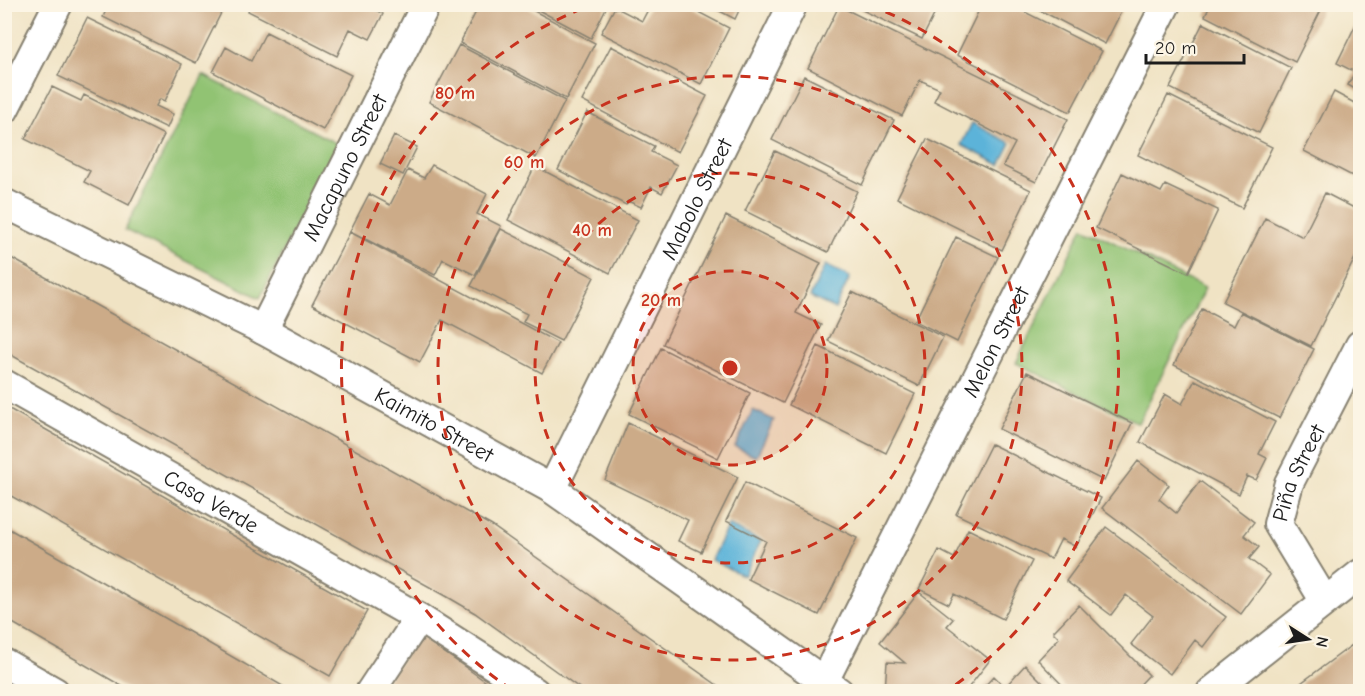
<svg xmlns="http://www.w3.org/2000/svg" width="1365" height="696" font-family="'Comic Neue',sans-serif">
  <style>
    .green { fill: #91c373; stroke: #567048; stroke-width: 1.5 }
    .water { fill: #5cb3d9; stroke: #3c687a; stroke-width: 1.5 }
    .building { fill: #ccab88 }
    .lines { fill: none; stroke-linecap: round; stroke-linejoin: round }
    .minor-casing { stroke: #868070; stroke-width: 32 }
    .minor { stroke: #fff; stroke-width: 28 }
    .ring { fill: none; stroke: #c8321e; stroke-width: 3; stroke-dasharray: 10 8 }
    .labels { text-anchor: middle; stroke-width: 4.5; stroke-linejoin: round; paint-order: stroke }
    .street-label { font-size: 22px; fill: #1c1c1c; stroke: #fcf5e5 }
    .centre { fill: #c8321e; stroke: #fcf5e5; stroke-width: 3 }
    .ring-label { font-size: 18px; text-anchor: middle; font-weight: bold; fill: #c8321e; stroke: #fcf5e5; stroke-width: 4.5; stroke-linejoin: round; paint-order: stroke }
  </style>
  <rect width="100%" height="100%" fill="#fcf5e5"/>
  <filter id="ink" filterUnits="userSpaceOnUse"><feTurbulence type="fractalNoise" baseFrequency=".0167" numOctaves="2"/><feDisplacementMap in="SourceGraphic" scale="12" xChannelSelector="R" yChannelSelector="G"/><feConvolveMatrix kernelMatrix="1 2 1 2 8 2 1 2 1" color-interpolation-filters="sRGB"/></filter>
  <filter id="wash" filterUnits="userSpaceOnUse"><feTurbulence type="fractalNoise" baseFrequency=".008" numOctaves="4" result="noise"/><feDisplacementMap in="SourceGraphic" scale="24" xChannelSelector="R" yChannelSelector="G"/><feGaussianBlur stdDeviation="1.35" result="paint"/><feColorMatrix in="noise" values="0 0 0 0 0 0 0 0 0 0 0 0 0 0 0 0 0 1.4 0 .05"/><feComposite in="paint" operator="in"/></filter>
  <g filter="url(#wash)">
    <rect width="100%" height="100%" fill="#f0e3c4"/>
    <path class="green" d="M203,75l135,69 -78,154 -135,-68z
      M1083,227l122,61 -67,135 -122,-60z"/>
    <path class="water" d="M972,123l39,20 -11,22 -39,-20z
      M825,265l25,12 -15,32 -25,-12z
      M753,410l21,10 -18,37 -21,-10z
      M728,525l33,16 -17,35 -33,-16z"/>
    <g id="blocks">
      <path class="building" d="M109,4h110l5,3 -28,56 -93,-46z
        M251,4h114l18,10 -13,25 -20,-10 -13,27 -89,-45z
        M480,4h41l74,39 -29,56 -106,-56z
        M527,4h81l-17,34z
        M651,4h32l46,24 -28,56 -100,-51 14,-26 27,14z
        M706,4h36l-7,15z
        M982,4h27l93,47 -32,61 -113,-57z
        M1028,4h97l-20,40z
        M1211,4h113l-29,58 -90,-46z
        M852,5h87l-17,34z
        M839,6l229,113 -32,63 -33,-16 12,-23 -81,-42 6,-12 -20,-9 -18,36 -94,-48z
        M1360,16v76l-12,-7 7,-13 -18,-9z
        M87,18l95,46 -17,37 -5,-2 -4,7 17,8 -6,14 -109,-52z
        M1203,23l88,45 -32,65 -89,-45z
        M266,32l85,43 -28,55 -110,-58 13,-25 25,14z
        M459,45l106,56 -29,57 -107,-56z
        M611,46l96,50 -29,56 -96,-51z
        M804,76l90,44 -32,65 -90,-45z
        M52,87l29,14 3,-6 80,40 -35,70 -45,-23 6,-11 -65,-32z
        M1334,92l26,14v74l-56,-29z
        M1168,95l104,52 -30,61 -104,-53z
        M587,112l67,34 -3,6 26,13 -15,28 -11,-6 -10,20 -13,-6 -2,4 -68,-35z
        M394,136l23,11 -14,28 -23,-11z
        M927,139l104,51 -29,60 -105,-52z
        M775,151l82,40 -29,61 -83,-41z
        M432,165l55,29 -10,20 24,12 -26,49 -32,-16 -8,16 -85,-44 19,-37 21,11 18,-35 16,8z
        M535,166l103,54 -28,53 -102,-53z
        M1122,173l39,19 4,-7 53,25 -30,63 -92,-45z
        M1325,193l35,18v37l-49,98 -88,-44 42,-84 38,19z
        M726,216l95,47 -25,50 25,12 -38,78 -120,-59z
        M501,229l93,48 -33,64 -38,-19 4,-8 -56,-28z
        M350,232l208,111 -16,30 -100,-53 -22,42 -108,-57z
        M956,237l42,20 -41,85 -42,-21z
        M4,254l488,272 235,166h-142l-110,-79 -29,-17 -442,-245z
        M852,292l91,45 -24,49 -91,-45z
        M1202,309l32,17 7,-14 73,37 -35,69 -105,-53z
        M818,346l97,48 -29,59 -97,-48z
        M661,348l89,45 -32,65 -89,-44z
        M1027,372l105,51 -28,58 -105,-52z
        M1195,380l80,42 -16,32 8,4 -11,22 -9,-4 -8,18 -99,-52 25,-48 17,10z
        M4,406l363,205 -37,65 -326,-184z
        M628,423l110,54 -37,75 -23,-11 10,-21 -83,-40z
        M1360,441v20l-6,-6z
        M991,444l110,54 -25,49 -15,-8 -10,20 -95,-45z
        M1138,461l31,24 -10,14 17,14 24,-32 54,41 -10,13 15,12 -10,12 21,16 -29,39 -139,-106z
        M745,482l112,56 -38,77 -71,-36 18,-38 -40,-20z
        M4,526l168,96 121,70h-161l-88,-51 -40,-23z
        M1106,527l120,90 -23,30 -8,-7 -25,34 -39,-30 22,-28 -27,-21 -15,20 -45,-34z
        M968,529l64,32 -29,58 -49,-25 -5,10 -30,-15 20,-39 15,8z
        M919,592l34,27 -6,7 43,34 -25,32 -80,-2 2,-28 18,1 -25,-21z
        M1079,605l70,70 -16,17h-64l-31,-32 21,-22 -6,-6z
        M419,635l56,39 25,18h-121z
        M1352,645l8,11v36h-53l-6,-9z
        M1025,665l27,27h-73l15,-16 11,11z
        M4,682l19,10h-19z"/>
    </g>
  </g>
  <g filter="url(#ink)">
    <use href="#blocks" fill-opacity="0" stroke="#868070" stroke-width="1.5"/>
    <g class="lines">
      <g class="minor-casing">
        <g id="minor">
          <path d="M4,110l54,-106"/>
          <path id="s1" d="M4,203l259,127 289,159 287,203"/>
          <path id="s2" d="M263,330l163,-326"/>
          <path id="s3" d="M4,384l415,234 116,74"/>
          <path id="s4" d="M552,489l241,-485"/>
          <path id="s5" d="M1324,600l-46,-76 11,-41 71,-138"/>
          <path d="M4,663l51,29"/>
          <path id="s6" d="M825,679l341,-675"/>
          <path d="M370,692l49,-74"/>
          <path d="M1211,692l149,-118"/>
        </g>
      </g>
      <use href="#minor" class="minor"/>
    </g>
  </g>
  <circle cx="730" cy="368" r="97" fill="#c8321e" fill-opacity=".12"/>
  <g class="ring">
    <circle cx="730" cy="368" r="97"/>
    <circle cx="730" cy="368" r="195"/>
    <circle cx="730" cy="368" r="292"/>
    <path d="M512 690A389 389 0 0 1 591 5M869 5A389 389 0 0 1 948 690"/>
  </g>
  <g class="labels">
    <g class="street-label">
      <text dy="8" stroke="none"><textPath href="#s2" startOffset="182">Macapuno Street</textPath></text>
      <text dy="8" stroke="none"><textPath href="#s4" startOffset="324">Mabolo Street</textPath></text>
      <text dy="8" stroke="none"><textPath href="#s6" startOffset="378">Melon Street</textPath></text>
      <text dy="8" stroke="none"><textPath href="#s1" startOffset="484">Kaimito Street</textPath></text>
      <text dy="8" stroke="none"><textPath href="#s5" startOffset="144">Piña Street</textPath></text>
      <text dy="8" stroke="none"><textPath href="#s3" startOffset="238">Casa Verde</textPath></text>
    </g>
  </g>
  <circle cx="730" cy="368" r="9" class="centre"/>
  <g class="ring-label">
    <text x="455" y="99">80 m</text>
    <text x="524" y="168">60 m</text>
    <text x="592" y="236">40 m</text>
    <text x="661" y="306">20 m</text>
  </g>
  <rect width="1365" height="696" fill="none" stroke="#fcf5e5" stroke-width="24"/>
  <g transform="translate(1308 639) rotate(102)" stroke="#fcf5e5" stroke-width="4.5" paint-order="stroke">
  <path d="M0-4.5L10 22L0 15L-10 22Z" fill="#1c1c1c"/>
  <text y="-9" font-size="16" font-weight="bold" text-anchor="middle" fill="#1c1c1c">N</text>
  </g>
  <path d="M1146 54v9h98v-9" fill="none" stroke="#1c1c1c" stroke-width="3"/>
  <text x="1155" y="54" font-size="18" fill="#1c1c1c" stroke="#fcf5e5" stroke-width="4.5" paint-order="stroke">20 m</text>
</svg>
